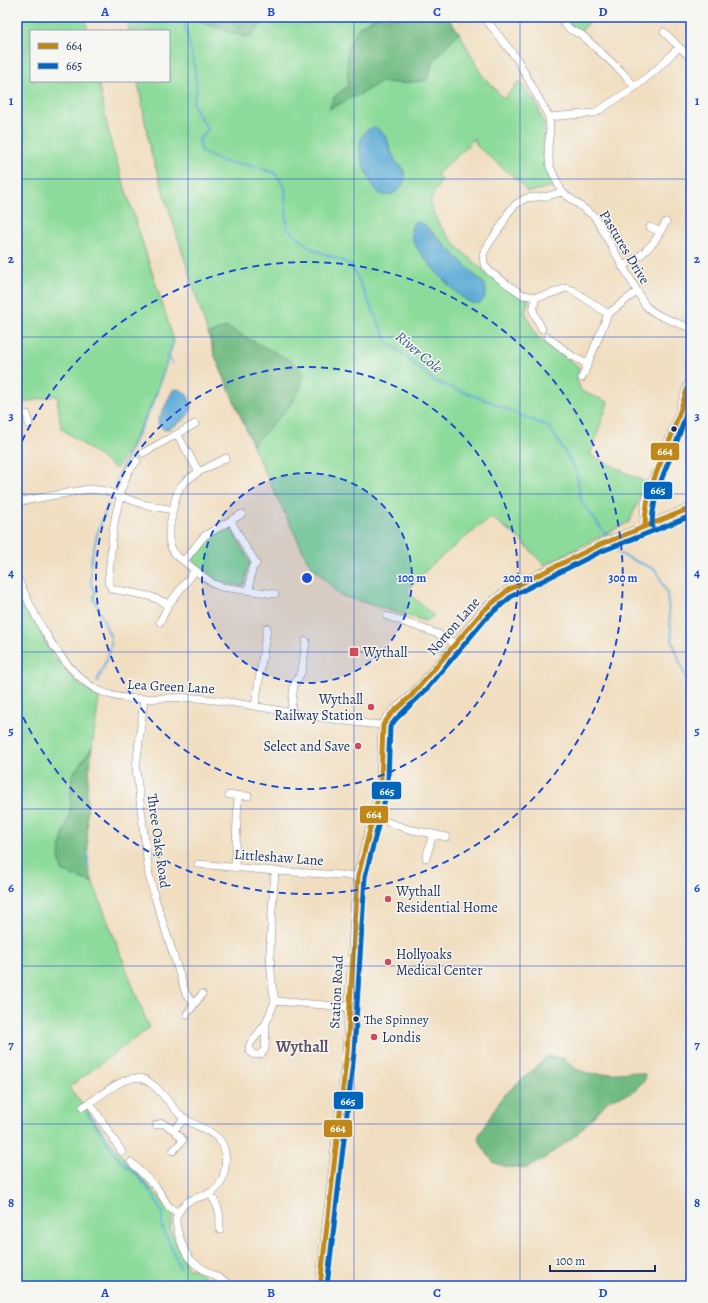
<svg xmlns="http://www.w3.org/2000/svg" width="708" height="1303" font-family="Alegreya,serif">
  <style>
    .green { fill: #8cdb9a; stroke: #54857c }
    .forest { fill: #71bb82; stroke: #467570 }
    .water { fill: #5dabd6; stroke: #3c6d9a }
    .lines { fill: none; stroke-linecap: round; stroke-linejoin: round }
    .stream { stroke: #5dabd6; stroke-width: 2 }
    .minor-casing { stroke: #86868f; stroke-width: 8 }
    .tertiary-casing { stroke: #86868f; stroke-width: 10 }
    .minor { stroke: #fff; stroke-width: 7 }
    .tertiary { stroke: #fff; stroke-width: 9 }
    .bus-1-casing { stroke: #f6f6f2; stroke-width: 8 }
    .bus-2-casing { stroke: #f6f6f2; stroke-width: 8 }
    .bus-1 { stroke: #c08818; stroke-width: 5 }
    .bus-2 { stroke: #0065bd; stroke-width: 5 }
    .grid { fill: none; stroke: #1d4ed8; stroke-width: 1; stroke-opacity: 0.55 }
    .ring { fill: none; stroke: #1d4ed8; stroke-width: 2; stroke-dasharray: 7 5 }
    .bus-dot { fill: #1b2f5e; stroke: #f6f6f2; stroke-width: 1.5 }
    .poi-dot { fill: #d1495b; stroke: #f6f6f2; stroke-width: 1.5 }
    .labels { text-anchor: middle; stroke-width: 3; stroke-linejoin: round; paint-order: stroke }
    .bus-label { font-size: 13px; fill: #1b2f5e; stroke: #f6f6f2; text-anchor: start }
    .street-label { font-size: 14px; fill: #1b2f5e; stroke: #f6f6f2 }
    .poi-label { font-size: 14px; fill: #1b2f5e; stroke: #f6f6f2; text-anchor: start }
    .water-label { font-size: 15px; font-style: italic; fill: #325a88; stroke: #f6f6f2 }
    .quarter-label { font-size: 16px; font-weight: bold; fill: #615366; stroke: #f6f6f2 }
    .centre { fill: #1d4ed8; stroke: #f6f6f2; stroke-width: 2 }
    .ring-label { font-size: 12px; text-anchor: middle; font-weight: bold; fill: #1d4ed8; stroke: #f6f6f2; stroke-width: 3; stroke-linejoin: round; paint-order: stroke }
    .line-badge { stroke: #f6f6f2; stroke-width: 1.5 }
    .badge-label { font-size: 11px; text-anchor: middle; font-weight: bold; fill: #fff }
    .neatline { fill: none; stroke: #1d4ed8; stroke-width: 1.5 }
    .grid-label { font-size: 13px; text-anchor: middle; font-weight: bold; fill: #1d4ed8 }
  </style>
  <rect width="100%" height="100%" fill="#f6f6f2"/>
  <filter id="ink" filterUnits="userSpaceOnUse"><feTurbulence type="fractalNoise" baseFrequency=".025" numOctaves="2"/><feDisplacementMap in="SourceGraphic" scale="8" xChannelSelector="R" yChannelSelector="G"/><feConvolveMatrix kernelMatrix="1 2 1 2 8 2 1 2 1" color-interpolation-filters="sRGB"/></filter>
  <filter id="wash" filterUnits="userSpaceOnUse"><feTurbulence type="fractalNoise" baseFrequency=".012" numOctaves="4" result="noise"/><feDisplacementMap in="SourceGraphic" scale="16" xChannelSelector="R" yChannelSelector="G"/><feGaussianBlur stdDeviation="0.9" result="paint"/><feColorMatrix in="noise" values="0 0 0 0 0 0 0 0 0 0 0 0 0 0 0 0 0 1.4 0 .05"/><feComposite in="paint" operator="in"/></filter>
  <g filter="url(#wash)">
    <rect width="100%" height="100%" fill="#f1dec0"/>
    <path class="green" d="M17,17h68l3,14h-57v50h67l13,63 63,197 -21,60 -25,49 -12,19 -55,-41 -4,-33 -40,9z
      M127,17h71l-3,3 53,18 21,-21h108l-18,10 -11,59 -14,11 -4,11 50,-26 24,1 23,-3 6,-19 26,-29 22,42 23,25 15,-18 17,21 9,25 -1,23 3,18 5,19 -25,5 -6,-9 -44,-37 -3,-8 -8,10 -29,26 5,6c-3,6 -11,15 -11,22 0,23 39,58 56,71 13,11 28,18 42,26l-4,13 12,25 42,30 -2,13 4,11 27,11 -18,53 57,28 -18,39 -85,43 -25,-27 -28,-21 -54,43 -31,31 28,25 -9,5 -86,-26 -31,-34 -48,-99 -45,-106 -65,-207 -12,-68h31v-50h-40z
      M567,17h28l-14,14 -6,-2 -8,-6z
      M227,527l5,3 19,34 -4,6 -2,13 -4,3 -23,-4 -25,-22c1,-13 22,-30 34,-33z
      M17,591l36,65 25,27 21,15 -7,50 -20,27 -2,38 -8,26v32l31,12 56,145 -80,59 51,67 54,60 -4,15 18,40h6l25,17h-202z"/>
    <path class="forest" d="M198,17h71l-21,21 -53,-18z
      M377,17h70l12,15 -26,29 -6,19 -23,3 -24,-1 -16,10 -35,17 5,-12 14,-11 -1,-38 12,-21z
      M226,327l65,34 13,12 -3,15 -13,20 -35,37 -38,-89 -6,-22z
      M92,748l-5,43 1,75 5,17 -31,-12 -3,-14 3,-18 8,-26 2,-38z
      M548,1056l17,3 11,10 12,4 15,1 27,-2 15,2v6l-13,13 -22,6 -35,37 -33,24 -15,8 -20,-1 -13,-4 -11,-15 -5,-11 24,-40z"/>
    <path class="water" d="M375,127c16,11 12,18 20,33 2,3 6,6 8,9 6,11 -3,23 -14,26 -3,0 -6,0 -9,-1 -5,-4 -9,-12 -12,-18 -7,-15 -17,-43 7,-49z
      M417,222l7,2 61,61c3,9 -2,22 -13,18 -14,-4 -50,-46 -58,-60 -3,-6 -3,-11 -2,-18z
      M176,389c6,1 10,3 12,8 2,4 4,9 3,13 -2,8 -20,19 -27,20l-6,-6v-4l15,-30z"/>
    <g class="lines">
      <path class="stream" d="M183,17l11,47 3,25 -4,14 4,10 11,16 -9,11 2,11 22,11 26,3 26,8 10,15 2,40 25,21 29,11 11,6 35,75 47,40 54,20 61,26 27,43 5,31 28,38
        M169,357l3,6
        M114,484l40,-83 19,-58
        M612,543l8,11 36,16 11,23 5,47 19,53
        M97,682l11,-26 3,-11v-7l-17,-39 1,-8 -4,-7v-24l7,-29 10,-27
        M88,864v-11
        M88,866l1,4
        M87,1113l32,46 21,19 13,17 9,18v14l18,41"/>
    </g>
  </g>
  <g filter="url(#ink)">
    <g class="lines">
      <g class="minor-casing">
        <path id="minor" d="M484,17l33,42 32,58 1,12 -2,20 2,18 12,25 33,25 50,88c11,12 31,17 46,23
          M562,17l2,7 7,6 11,5 40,37 13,15
          M679,47l12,11
          M549,117l46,-4 40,-26 22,-18 22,-22 -15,-15
          M562,192l-14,4 -22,2 -10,6 -8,9 -6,12 -12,17 -7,12 1,10 6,8 33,23 13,2 11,-2 19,-7 7,2 35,24
          M650,227l10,5
          M622,267l19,-12 13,-13 12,-20
          M536,297l-3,14 9,18
          M548,337l24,19 15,8
          M582,378l26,-64 28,-22
          M17,414h10l2,10
          M177,434l18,-10
          M143,453l34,-19 22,38c-20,12 -22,16 -26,38
          M199,472l27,-14
          M119,495l9,-23 9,-11
          M121,496c-10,27 -9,58 -13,86l4,7 37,7 20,8 26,-33
          M17,502l72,-13 17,2 36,13 31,6c-3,17 -9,33 4,46l27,21 10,7 7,3 54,7
          M231,521l16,29
          M184,561l20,-25 38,-22
          M17,577c16,36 43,92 79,112 31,17 68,6 101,9 62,6 124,23 186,27
          M249,590l3,-22 4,-4 -6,-11
          M387,616l51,18 18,10
          M160,622l9,-18
          M144,699l-8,69 13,107 6,23 31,96 8,9
          M255,706l12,-78
          M291,712l3,-27 8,-14 4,-30
          M229,795l19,1
          M373,817l35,12 25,5 -7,24
          M433,834l13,3
          M198,864l77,7 83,5
          M235,868l3,-72
          M275,871c-3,44 -9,87 0,130l73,6
          M187,1014l15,-20
          M266,1023l-1,26 -4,5c-6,2 -8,1 -12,-4l1,-6 16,-21 9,-22
          M90,1103l32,49
          M83,1107c15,-9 39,-31 56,-29 15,1 31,27 42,38 15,13 41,14 44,37 2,16 -2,36 -18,42 -8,2 -15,3 -22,9 -4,3 -8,10 -9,15 0,11 8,35 16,42 10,9 23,15 34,21l3,4
          M156,1125l6,-2 12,7 11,-12
          M173,1151l10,-11 -9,-10
          M131,1162l26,26 12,19 9,6
          M209,1193c11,14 11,20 11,37"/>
      </g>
      <g class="tertiary-casing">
        <path id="tertiary" d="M645,526c-2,-34 14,-58 26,-89 7,-19 13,-39 20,-59
          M320,1286l27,-234 9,-155 2,-21 21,-82 2,-15 2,-54c3,-9 20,-21 28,-29 25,-27 48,-56 72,-85l12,-11 13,-10 89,-44 94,-38"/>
      </g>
      <use href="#minor" class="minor"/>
      <use href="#tertiary" class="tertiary"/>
      <g class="bus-1-casing">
        <path id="bus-1" d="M645,526c0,-34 14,-58 26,-89 7,-19 13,-39 20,-59
          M320,1286l27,-234 11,-176 21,-82 2,-15 2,-54 8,-11 20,-18 18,-21 54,-64 25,-21 89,-44 94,-38"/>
      </g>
      <g class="bus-2-casing">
        <path id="bus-2" d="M652,526c0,-31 14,-57 25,-85 5,-14 9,-27 14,-41
          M327,1286l27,-233 11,-176 21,-82 2,-16 2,-52 6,-8 30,-29 62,-74 24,-20 88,-44 91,-36"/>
      </g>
      <use href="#bus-1" class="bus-1"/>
      <use href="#bus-2" class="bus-2"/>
    </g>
  </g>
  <path class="grid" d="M188,17v1269M354,17v1269M520,17v1269M17,179h674M17,337h674M17,494h674M17,652h674M17,809h674M17,966h674M17,1124h674"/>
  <circle cx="307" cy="578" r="105" fill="#1d4ed8" fill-opacity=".12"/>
  <g class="ring">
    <circle cx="307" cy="578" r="105"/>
    <circle cx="307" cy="578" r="211"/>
    <path d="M17 452A316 316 0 1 1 17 704"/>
  </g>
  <g class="bus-dot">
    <circle cx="674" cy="429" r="3.5"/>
    <circle cx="356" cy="1019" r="3.5"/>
  </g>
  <g class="poi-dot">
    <rect x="349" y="647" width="10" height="10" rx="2"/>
    <circle cx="371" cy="707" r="4"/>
    <circle cx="358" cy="746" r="4"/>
    <circle cx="388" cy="899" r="4"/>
    <circle cx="388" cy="962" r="4"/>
    <circle cx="374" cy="1037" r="4"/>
  </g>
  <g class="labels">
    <g class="bus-label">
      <text x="364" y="1024">The Spinney</text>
    </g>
    <g class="street-label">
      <text transform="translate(625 247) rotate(59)" y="5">Pastures Drive</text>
      <text transform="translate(453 626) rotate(-49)" y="5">Norton Lane</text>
      <text transform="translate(171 686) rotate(3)" y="5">Lea Green Lane</text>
      <text transform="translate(159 841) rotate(82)" y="5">Three Oaks Road</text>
      <text transform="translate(279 857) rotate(4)" y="5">Littleshaw Lane</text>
      <text transform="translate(336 992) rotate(-87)" y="5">Station Road</text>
    </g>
    <g class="poi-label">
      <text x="363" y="657">Wythall</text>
      <text x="363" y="704" text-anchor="end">Wythall<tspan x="363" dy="16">Railway Station</tspan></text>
      <text x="350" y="751" text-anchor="end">Select and Save</text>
      <text x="396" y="896">Wythall<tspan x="396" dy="16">Residential Home</tspan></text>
      <text x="396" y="959">Hollyoaks<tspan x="396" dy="16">Medical Center</tspan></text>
      <text x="382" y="1042">Londis</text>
    </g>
    <g class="water-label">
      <text transform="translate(419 352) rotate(40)" y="5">River Cole</text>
    </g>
    <g class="quarter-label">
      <text x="302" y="1052">Wythall</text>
    </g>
  </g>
  <circle cx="307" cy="578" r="6" class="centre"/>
  <g class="ring-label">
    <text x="412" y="582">100 m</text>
    <text x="518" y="582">200 m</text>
    <text x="623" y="582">300 m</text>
  </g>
  <g class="line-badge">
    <rect x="650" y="442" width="30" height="19" rx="4" fill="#c08818"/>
    <rect x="643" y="481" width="30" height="19" rx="4" fill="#0065bd"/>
    <rect x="371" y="781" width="31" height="19" rx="4" fill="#0065bd"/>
    <rect x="359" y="805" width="30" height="19" rx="4" fill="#c08818"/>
    <rect x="333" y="1091" width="31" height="19" rx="4" fill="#0065bd"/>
    <rect x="323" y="1119" width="30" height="19" rx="4" fill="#c08818"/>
  </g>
  <g class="badge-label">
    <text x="665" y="455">664</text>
    <text x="658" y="494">665</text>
    <text x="387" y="795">665</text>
    <text x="374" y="818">664</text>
    <text x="348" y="1105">665</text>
    <text x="338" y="1132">664</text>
  </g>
  <rect width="708" height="1303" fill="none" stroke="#f6f6f2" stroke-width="44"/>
  <rect x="30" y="30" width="140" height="52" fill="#f6f6f2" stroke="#9ea6b7"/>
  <rect x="38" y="43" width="20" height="6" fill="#c08818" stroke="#9ea6b7"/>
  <text x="66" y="50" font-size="12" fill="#1b2f5e">664</text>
  <rect x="38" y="63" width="20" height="6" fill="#0065bd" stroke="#9ea6b7"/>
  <text x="66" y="70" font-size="12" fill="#1b2f5e">665</text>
  <path d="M550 1265v6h105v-6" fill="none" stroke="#1b2f5e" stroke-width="2"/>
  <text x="556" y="1265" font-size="12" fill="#1b2f5e" stroke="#f6f6f2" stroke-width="3" paint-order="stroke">100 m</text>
  <rect x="22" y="22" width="664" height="1259" class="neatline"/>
  <g class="grid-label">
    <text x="105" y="16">A</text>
    <text x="271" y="16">B</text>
    <text x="437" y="16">C</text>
    <text x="603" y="16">D</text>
    <text x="11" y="105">1</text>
    <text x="697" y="105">1</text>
    <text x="11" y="263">2</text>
    <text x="697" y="263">2</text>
    <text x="11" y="420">3</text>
    <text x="697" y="420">3</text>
    <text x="11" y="577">4</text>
    <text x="697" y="577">4</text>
    <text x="11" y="735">5</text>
    <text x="697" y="735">5</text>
    <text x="11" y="892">6</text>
    <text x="697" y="892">6</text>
    <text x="11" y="1049">7</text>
    <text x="697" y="1049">7</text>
    <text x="11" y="1207">8</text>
    <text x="697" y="1207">8</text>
    <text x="105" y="1297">A</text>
    <text x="271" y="1297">B</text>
    <text x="437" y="1297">C</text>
    <text x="603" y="1297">D</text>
  </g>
</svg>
